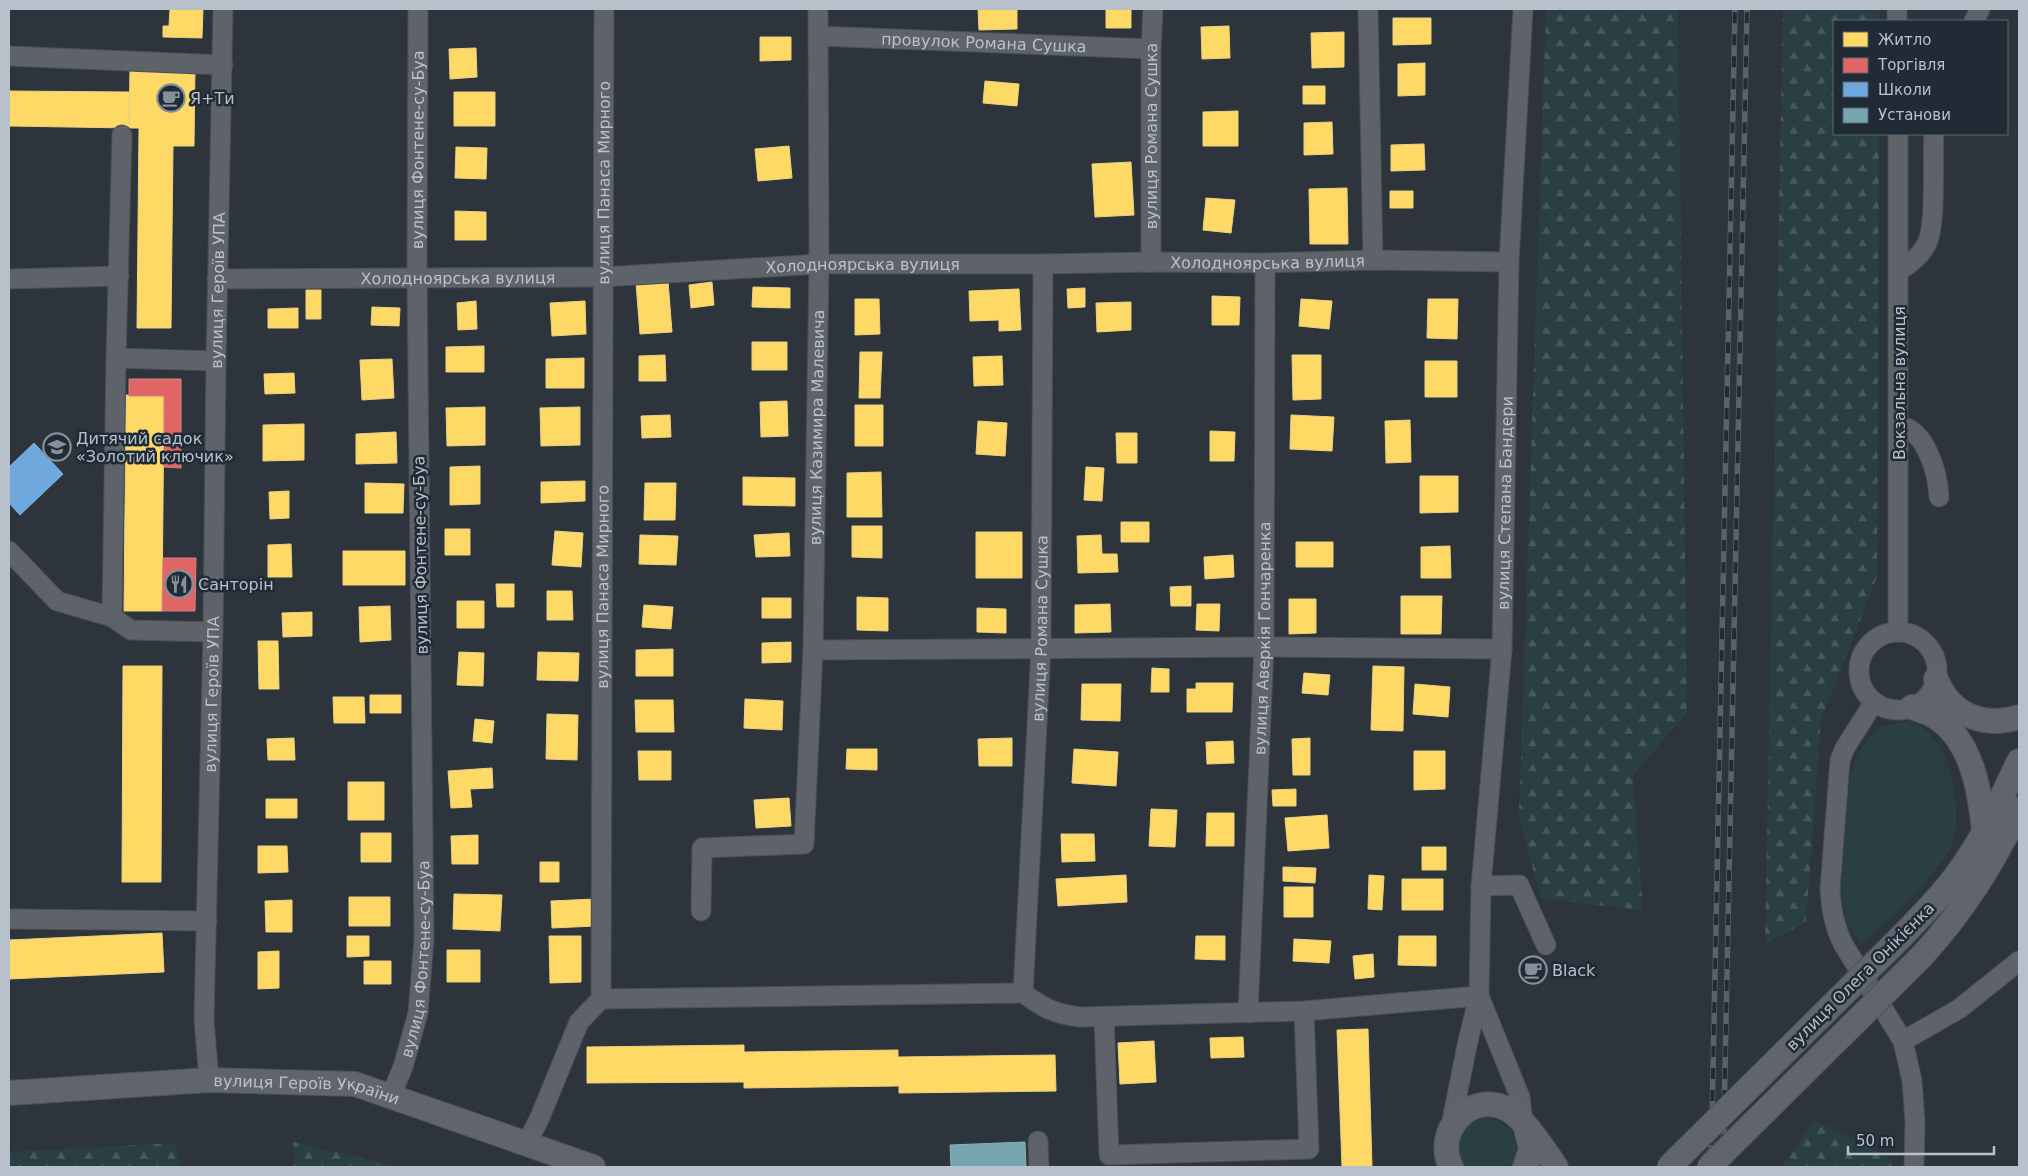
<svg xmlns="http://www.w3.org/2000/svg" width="2028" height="1176" font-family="'DejaVu Sans',sans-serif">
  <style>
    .grass { fill: #2a3f41 }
    .forest { fill: url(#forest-firs) }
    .homes { fill: #ffd966; stroke: #ead284 }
    .shops { fill: #e06666; stroke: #d48184 }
    .schools { fill: #6fa8dc; stroke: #85b0d7 }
    .public { fill: #76a5af; stroke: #8aadb7 }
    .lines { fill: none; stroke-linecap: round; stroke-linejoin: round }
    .minor-casing { stroke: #4b5055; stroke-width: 21 }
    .major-casing { stroke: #4b5158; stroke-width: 26 }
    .minor { stroke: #5e6269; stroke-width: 19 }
    .major { stroke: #60656b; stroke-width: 24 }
    .rail-casing { stroke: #5c6167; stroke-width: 5.5 }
    .rail { stroke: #202b36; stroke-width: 4; stroke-dasharray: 11; stroke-linecap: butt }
    .major-bridge-casing { stroke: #4b5158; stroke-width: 26; stroke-linecap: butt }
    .major-bridge { stroke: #60656b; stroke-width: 24 }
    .labels { text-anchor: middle; stroke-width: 5; stroke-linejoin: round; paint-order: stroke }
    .street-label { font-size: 16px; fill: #b8c1cb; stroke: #202b36 }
    .poi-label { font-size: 16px; fill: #b8c1cb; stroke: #202b36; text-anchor: start }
  </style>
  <defs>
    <pattern id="forest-firs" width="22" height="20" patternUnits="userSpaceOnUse" patternTransform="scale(1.25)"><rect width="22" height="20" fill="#2a3f41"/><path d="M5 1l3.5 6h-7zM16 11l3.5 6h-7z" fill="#47595b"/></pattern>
  </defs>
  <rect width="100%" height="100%" fill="#2d343b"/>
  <path class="grass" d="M1904,722c44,-1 61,91 48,122 -11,26 -45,56 -64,78l-1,-2 -26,26 -16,-27 -4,-27 8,-109 8,-27 10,-16 12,-13z
    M1481,1118c28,-2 45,26 30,49h-50l-5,-11 4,-24 11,-10z"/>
  <path class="forest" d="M1546,9h132l9,704 -54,62 10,135 -102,-11 -22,-83z
    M1783,9h96v12h-45v113h45l-2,443 -56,143 -15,202 -41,22z
    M1814,1120l78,39v8h-110z
    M293,1142l106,25h-105z
    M175,1143l6,24h-172v-15z"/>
  <path class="homes" d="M170,9h33l-1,29 -39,-1v-11h6z
    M978,9h39v20l-38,1z
    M1106,9h25v19h-25z
    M1393,18h38v26l-38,1z
    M1229,26l1,32 -28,1 -1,-32z
    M1344,32v35l-32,1 -1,-35z
    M760,37h31v23l-31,1z
    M476,48l1,29 -27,2 -1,-30z
    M1425,63v32l-27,1v-32z
    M130,68l65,1 -1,77h-21l-2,182h-34l2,-200h-10z
    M985,81l34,3 -2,22 -34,-3z
    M1303,86h22v18h-22z
    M9,91l120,1v36l-120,-2z
    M454,92h41v34h-41z
    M1238,111v35h-35v-34z
    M1332,122l1,32 -29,1v-32z
    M1424,144l1,26 -34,1v-26z
    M789,146l3,32 -34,3 -3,-32z
    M456,147l31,1 -1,31 -31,-1z
    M1131,162l3,53 -39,2 -3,-53z
    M1347,188l1,56h-38l-1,-55z
    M1390,191h23v17h-23z
    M1206,198l29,2 -4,33 -28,-3z
    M455,211l31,1v28h-31z
    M668,281l4,51 -32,2 -4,-51z
    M712,282l2,23 -23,3 -2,-23z
    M753,287l37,1v20l-38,-1z
    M1085,288v19l-17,1 -1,-19z
    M1019,289l2,41 -22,1v-11l-29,1 -1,-30z
    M306,290h15v29h-15z
    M1212,296l28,1 -1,28h-27z
    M855,299h24l1,35 -25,1z
    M1301,299l31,2 -3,28 -30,-3z
    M1428,299h30l-1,40 -30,-1z
    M476,301l1,28 -19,1 -1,-27z
    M585,301l1,33 -34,2 -2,-33z
    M1131,302v28l-34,2 -1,-29z
    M372,307l28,1 -1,18 -28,-1z
    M298,308v20h-30v-19z
    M752,342h35v28h-35z
    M484,346v26h-38v-25z
    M860,352h22l-2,46h-21z
    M665,355l1,26h-27v-25z
    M1292,355h29v44l-28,1z
    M1002,356l1,29 -29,1 -1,-29z
    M584,358v30h-38v-29z
    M392,359l2,39 -32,2 -2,-40z
    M1425,361h32v36h-32z
    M294,373l1,20 -30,1 -1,-20z
    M126,395l38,1 -2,215h-38z
    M787,401l1,35 -27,1 -1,-35z
    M855,405h28v41h-28z
    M485,407v38l-38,1 -1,-38z
    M580,407v38l-39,1 -1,-38z
    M670,415l1,22 -29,1 -1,-22z
    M1291,415l43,2 -2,34 -42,-2z
    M1410,420l1,42 -25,1 -1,-42z
    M978,421l29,2 -2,33 -29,-2z
    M304,424v36l-41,1v-36z
    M1210,431l25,1 -1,29h-24z
    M396,432l1,31 -41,1v-30z
    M1116,433h21v30h-20z
    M480,466v38l-30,1v-38z
    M1086,467l18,1 -2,33 -18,-1z
    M881,472l1,45h-35v-44z
    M1420,476h38v36l-38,1z
    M743,477l52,1v28l-52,-1z
    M585,481v20l-44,2v-21z
    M365,483l39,1 -1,29h-38z
    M645,483h31l-1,37h-31z
    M289,491v27l-19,1 -1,-27z
    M1121,522h28v20h-28z
    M852,526h30v32l-30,-1z
    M445,529h25v26h-25z
    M555,531l28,2 -2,34 -29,-2z
    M976,532h46v46h-46z
    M789,533l1,23 -34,1 -2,-22z
    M640,535l38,1 -2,29 -37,-1z
    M1101,535l1,19h15l1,18 -40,1 -1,-37z
    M1296,542h37v25h-37z
    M291,544l1,33h-24v-32z
    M1450,546l1,32h-30v-31z
    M343,551h62v34h-62z
    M1233,555l1,22 -29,2 -1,-22z
    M496,584h18v23h-17z
    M1191,586v20h-20l-1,-19z
    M547,591h25l1,29h-26z
    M1401,596h41l-1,38h-40z
    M857,597l31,1v33l-31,-1z
    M762,598h29v20h-29z
    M1289,599h27v34l-27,1z
    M457,601h27v27h-27z
    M1110,604l1,28 -36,1v-28z
    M1197,604h23l-1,27 -23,-1z
    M644,605l29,2 -2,22 -29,-2z
    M390,606l1,34 -31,2 -1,-35z
    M977,608l29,1v24l-29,-1z
    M312,612v24l-29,1 -1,-24z
    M258,641h20l1,48h-20z
    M791,642v20l-29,1v-20z
    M673,649v27h-37v-26z
    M459,652l25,1 -1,33 -26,-1z
    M538,652l41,1 -1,28 -41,-1z
    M123,666h39l-1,216h-39z
    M1373,666l31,1 -1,64 -32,-1z
    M1152,668l17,1v23h-18z
    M1304,673l26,2 -2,20 -26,-2z
    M1196,683h37l-1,29h-45v-23h9z
    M1082,684h39l-1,37 -39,-1z
    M1415,684l35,3 -2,30 -35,-3z
    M370,695h31v18h-31z
    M333,697h31l1,26h-31z
    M745,699l38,2 -1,29 -38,-2z
    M635,700h38l1,32h-38z
    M547,714l31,1 -1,45 -31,-1z
    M475,719l19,2 -2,22 -19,-2z
    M294,738l1,22h-27l-1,-21z
    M1012,738v28h-33l-1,-27z
    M1310,738v37h-17l-1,-36z
    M1233,741l1,22 -27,1 -1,-22z
    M847,749h30v21l-31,-1z
    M1074,749l44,3 -2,34 -44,-3z
    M638,751h33v29h-32z
    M1414,751h31v38l-31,1z
    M492,768l1,20 -23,1 2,18 -21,1 -3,-37z
    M348,782h36v38h-36z
    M1296,789v17h-23l-1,-16z
    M789,798l2,28 -35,2 -2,-28z
    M266,799h31v19h-31z
    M1151,809l26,1 -2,37 -26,-1z
    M1207,813h27v33h-28z
    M1327,815l2,33 -41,3 -3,-33z
    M361,833h30v29h-30z
    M1061,834h33l1,27 -33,1z
    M478,835v29h-26l-1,-28z
    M258,846h29l1,26 -30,1z
    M1422,847h24v23h-24z
    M540,862h19v20h-19z
    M1283,867l33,1 -1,15 -32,-2z
    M1126,875l1,27 -69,4 -2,-27z
    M1369,875l15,1 -2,34 -14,-1z
    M1402,879h41v31h-41z
    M1284,887h29v30h-29z
    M454,894l48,1 -2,36 -47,-2z
    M349,897h41v29h-41z
    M594,899l2,27 -44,2 -1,-27z
    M292,900v32h-26l-1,-31z
    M162,933l2,39 -155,7v-39z
    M347,936h22v20l-22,1z
    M549,936h32v46l-31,1z
    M1196,936h29v24l-30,-1z
    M1399,936h37v30l-38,-1z
    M1294,939l37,2 -2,22 -36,-2z
    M447,950h33v32h-33z
    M279,951v37l-21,1v-37z
    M1373,954l1,23 -19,2 -2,-23z
    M364,961h27v23h-27z
    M1368,1029l4,138h-30l-5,-137z
    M1243,1037l1,20 -33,1 -1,-20z
    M1154,1041l2,41 -36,2 -2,-41z
    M744,1045v7l154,-2v7l157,-2 1,36 -157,2v-7l-155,2v-6l-157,1v-36z"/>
  <path class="shops" d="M129,379h52v89l-17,-1v-71h-35z
    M163,558h33l-1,53h-33z"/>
  <path class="schools" d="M34,443l29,31 -43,41 -11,-12v-36z"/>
  <path class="public" d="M1025,1142l1,25h-75l-1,-22z"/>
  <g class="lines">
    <g class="minor-casing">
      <g id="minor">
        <path d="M1368,9l5,251"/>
        <path d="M1897,21v-12"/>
        <path d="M1974,21l6,-12"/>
        <path id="s1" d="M818,36l333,13"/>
        <path d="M9,56l214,9"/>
        <path d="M122,135l-6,223 100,3"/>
        <path id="s2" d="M1151,262v-213l2,-40"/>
        <path d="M1899,271c11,-7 21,-15 27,-26 11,-18 6,-86 8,-111"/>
        <path d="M9,279l110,-3"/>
        <path id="s3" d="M217,279l385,-2 217,-13h224l108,-2 114,1 108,-3 136,2"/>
        <path d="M1899,426c27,3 39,48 40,71"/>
        <path d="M9,551l48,50 55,16 19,13 82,2"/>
        <path d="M112,617l4,-259"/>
        <path d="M1898,632v-498"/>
        <circle cx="1898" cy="671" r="39"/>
        <path d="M813,650l451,-3 238,2"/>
        <path d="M1874,702l-29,46 -5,12 -10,130c1,20 4,36 13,54l60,97 9,40 3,41 -1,45"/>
        <path d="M1481,886l38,-1 27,60"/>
        <path id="s4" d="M701,911l1,-63 102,-4 9,-194 6,-386 -1,-255"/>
        <path d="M9,919l198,2"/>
        <path id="s5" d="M1023,993l18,-345 2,-384"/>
        <path d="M1479,996l41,101 3,26"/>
        <path d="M601,999l422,-6c20,15 32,21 57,24l224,-6 175,-15"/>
        <path id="s6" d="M1248,1013l16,-366 1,-384"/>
        <path d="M1104,1017l5,138 200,-6 -5,-138"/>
        <path d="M1903,1041l56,-32 60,-48"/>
        <path id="s7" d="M209,1080l-5,-60 9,-388 3,-271 7,-352"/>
        <path id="s8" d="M391,1096l12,-29 15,-54 6,-74 -7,-661 1,-269"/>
        <path id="s9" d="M1451,1125l17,-84 11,-45 2,-110 21,-237 7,-387 14,-253"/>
        <path d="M1038,1141l1,26"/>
        <path id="s10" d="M526,1145l14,-28 39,-95 22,-23 3,-990"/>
      </g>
    </g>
    <g class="major-casing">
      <g id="major">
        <path d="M1936,679c14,36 47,49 83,38"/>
        <path d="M1912,707c7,3 15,5 22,9 38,23 46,75 50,115"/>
        <path d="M1902,936c23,-24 47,-48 65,-76 21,-31 36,-66 52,-99"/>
        <path d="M1922,956c42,-46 70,-91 97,-147"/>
        <path id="s11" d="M9,1093l200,-13 146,4 238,83"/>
        <path d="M1451,1167c-18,-35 19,-77 56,-58 16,8 39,43 49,58"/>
        <path d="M1525,1167l6,-18 -5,-21"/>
      </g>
    </g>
    <use href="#minor" class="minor"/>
    <use href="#major" class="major"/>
    <g class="rail-casing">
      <path id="rail" d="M1711,1167l24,-1158
        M1723,1167l24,-1158"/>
    </g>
    <use href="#rail" class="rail"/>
    <g class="major-bridge-casing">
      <path id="major-bridge" d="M1669,1167l233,-231
        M1709,1167l213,-211"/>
    </g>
    <use href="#major-bridge" class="major-bridge"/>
  </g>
  <defs>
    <g id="cafe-ring" transform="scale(1.4375)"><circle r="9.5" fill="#202b36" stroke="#879099" stroke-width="1.5"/><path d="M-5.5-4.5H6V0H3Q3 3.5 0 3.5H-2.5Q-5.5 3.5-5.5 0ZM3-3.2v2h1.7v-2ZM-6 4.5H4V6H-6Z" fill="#879099"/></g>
    <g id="school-ring" transform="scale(1.4375)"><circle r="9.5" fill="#202b36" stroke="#879099" stroke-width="1.5"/><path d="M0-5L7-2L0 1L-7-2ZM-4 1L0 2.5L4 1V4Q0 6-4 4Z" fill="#879099"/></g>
    <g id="restaurant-ring" transform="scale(1.4375)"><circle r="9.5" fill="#202b36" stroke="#879099" stroke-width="1.5"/><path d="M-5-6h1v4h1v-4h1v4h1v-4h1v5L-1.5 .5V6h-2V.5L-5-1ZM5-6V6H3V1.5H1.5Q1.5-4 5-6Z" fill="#879099"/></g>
  </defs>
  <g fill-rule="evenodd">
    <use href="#cafe-ring" x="171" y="98"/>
    <use href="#school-ring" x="57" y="447"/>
    <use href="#restaurant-ring" x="179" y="584"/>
    <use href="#cafe-ring" x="1533" y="970"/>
  </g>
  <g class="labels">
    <g class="street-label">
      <text dy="6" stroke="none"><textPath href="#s1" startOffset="166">провулок Романа Сушка</textPath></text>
      <text dy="6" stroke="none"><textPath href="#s2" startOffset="126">вулиця Романа Сушка</textPath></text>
      <text dy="6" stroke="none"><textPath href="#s8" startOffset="951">вулиця Фонтене-су-Буа</textPath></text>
      <text dy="6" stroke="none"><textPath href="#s10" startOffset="982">вулиця Панаса Мирного</textPath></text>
      <text dy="6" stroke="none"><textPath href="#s3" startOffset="1051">Холодноярська вулиця</textPath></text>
      <text dy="6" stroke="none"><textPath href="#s3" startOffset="646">Холодноярська вулиця</textPath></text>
      <text dy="6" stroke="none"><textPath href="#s3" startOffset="241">Холодноярська вулиця</textPath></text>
      <text dy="6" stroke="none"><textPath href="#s7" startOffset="790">вулиця Героїв УПА</textPath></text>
      <text transform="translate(1899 383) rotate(-90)" y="6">Вокзальна вулиця</text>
      <text dy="6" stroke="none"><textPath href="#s4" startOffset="582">вулиця Казимира Малевича</textPath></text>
      <text dy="6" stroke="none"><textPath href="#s9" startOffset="626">вулиця Степана Бандери</textPath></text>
      <text transform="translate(420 555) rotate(-91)" y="6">вулиця Фонтене-су-Буа</text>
      <text dy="6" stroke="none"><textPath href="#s10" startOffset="578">вулиця Панаса Мирного</textPath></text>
      <text dy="6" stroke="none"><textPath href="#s5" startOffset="365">вулиця Романа Сушка</textPath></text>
      <text dy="6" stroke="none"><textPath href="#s6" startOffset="375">вулиця Аверкія Гончаренка</textPath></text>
      <text dy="6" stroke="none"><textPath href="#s7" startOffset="386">вулиця Героїв УПА</textPath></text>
      <text dy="6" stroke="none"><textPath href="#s8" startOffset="141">вулиця Фонтене-су-Буа</textPath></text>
      <text transform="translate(1860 976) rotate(-45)" y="6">вулиця Олега Онікієнка</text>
      <text dy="6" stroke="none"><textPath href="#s11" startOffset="299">вулиця Героїв України</textPath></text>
    </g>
    <g class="poi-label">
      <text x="190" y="104">Я+Ти</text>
      <text x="76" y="444">Дитячий садок<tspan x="76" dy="18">«Золотий ключик»</tspan></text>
      <text x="198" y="590">Санторін</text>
      <text x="1552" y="976">Black</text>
    </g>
  </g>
  <rect width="2028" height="1176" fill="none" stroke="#b8c1cb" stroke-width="20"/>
  <rect x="1833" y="20" width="175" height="115" fill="#202b36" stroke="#5d6772"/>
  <rect x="1843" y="32" width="25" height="15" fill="#ffd966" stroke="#5d6772"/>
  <text x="1878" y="45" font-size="15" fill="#b8c1cb">Житло</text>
  <rect x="1843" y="58" width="25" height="15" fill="#e06666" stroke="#5d6772"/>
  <text x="1878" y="70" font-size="15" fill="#b8c1cb">Торгівля</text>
  <rect x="1843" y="82" width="25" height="15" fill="#6fa8dc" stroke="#5d6772"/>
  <text x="1878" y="95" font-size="15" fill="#b8c1cb">Школи</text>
  <rect x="1843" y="108" width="25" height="15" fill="#76a5af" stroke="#5d6772"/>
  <text x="1878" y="120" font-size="15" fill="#b8c1cb">Установи</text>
  <path d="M1848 1146v8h146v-8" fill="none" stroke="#b8c1cb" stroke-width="2.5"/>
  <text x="1856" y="1146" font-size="15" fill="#b8c1cb" stroke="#202b36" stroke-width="4" paint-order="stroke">50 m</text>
</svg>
